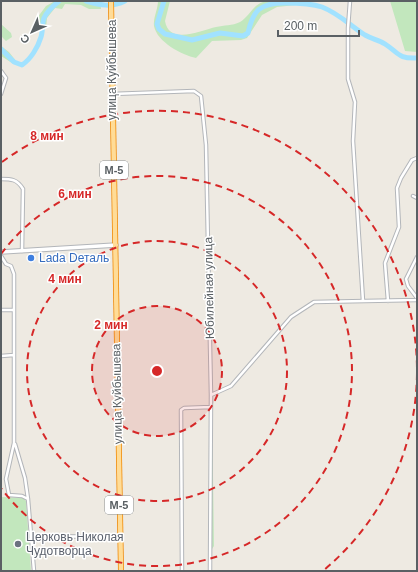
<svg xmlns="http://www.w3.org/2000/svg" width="418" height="572" font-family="Arial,sans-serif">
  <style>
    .green { fill: #c2e7bd }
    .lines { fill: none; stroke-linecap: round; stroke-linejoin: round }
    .river { stroke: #a1e2ff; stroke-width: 5 }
    .minor-casing { stroke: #b3b6ba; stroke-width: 4.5 }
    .tertiary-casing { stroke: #b3b6ba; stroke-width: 5.5 }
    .trunk-casing { stroke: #f08700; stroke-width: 6 }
    .minor { stroke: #fff; stroke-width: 2.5 }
    .tertiary { stroke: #fff; stroke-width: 3.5 }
    .trunk { stroke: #ffdc97; stroke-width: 4.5 }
    .ring { fill: none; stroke: #d62828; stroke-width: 2; stroke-dasharray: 7 5 }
    .shop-dot { fill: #3f7fe0; stroke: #fff; stroke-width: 1.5 }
    .worship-dot { fill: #6b7280; stroke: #fff; stroke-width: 1.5 }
    .labels { text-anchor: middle; stroke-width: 3; stroke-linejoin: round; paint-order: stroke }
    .shield { fill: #fff; stroke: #8c9092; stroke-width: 1 }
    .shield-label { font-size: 11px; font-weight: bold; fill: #5a6064 }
    .street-label { font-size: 12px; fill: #5a6064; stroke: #fff }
    .shop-label { font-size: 12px; fill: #366cbe; stroke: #fff; text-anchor: start }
    .worship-label { font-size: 12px; fill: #5b616d; stroke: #fff; text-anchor: start }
    .centre { fill: #d62828; stroke: #fff; stroke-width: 2 }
    .ring-label { font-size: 12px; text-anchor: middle; font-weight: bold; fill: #d62828; stroke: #fff; stroke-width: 3; stroke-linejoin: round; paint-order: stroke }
  </style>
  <rect width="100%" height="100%" fill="#eeeae2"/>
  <path class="green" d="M55,1h45l1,8h-12l-8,-4 -16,-1 -3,5 -7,-1 -8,10 -1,10 -4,3 -8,-6 3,-7 9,-12z
    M158,1h12l-5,20c4,25 37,9 51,6 8,-2 16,-1 24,-5 9,-5 13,-17 23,-20 9,-2 24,-1 34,-1l-1,4 -19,2 -15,8 -15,23 -6,2 -29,1 -16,17c-14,-3 -39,-16 -42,-32 -1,-8 4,-17 4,-25z
    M390,1h27v51l-12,-1z
    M1,24l10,9 1,4 -6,4 -5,-5z
    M1,46l8,6 7,9 -4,2 -11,-7z
    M212,405l2,141 -2,3 -1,-1z
    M1,497l22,1 3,3 5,70h-30z"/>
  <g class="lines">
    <path class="river" d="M86,1c14,4 25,7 39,0
      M164,1l-7,23 2,5 6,5 27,6 28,-7 23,3 5,-3c5,-23 12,-30 37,-30 12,0 25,0 37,4 16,6 29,19 43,28 7,4 14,5 20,9 14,9 13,15 32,14
      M1,49l13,13 8,3c9,-6 16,-18 19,-28 2,-6 1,-14 3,-19 3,-7 9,-12 15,-17"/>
    <g class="minor-casing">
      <path id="minor" d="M350,1l-2,27v51l7,23 -2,39 10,160
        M1,71l5,7 -5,16
        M112,94l82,-3 7,5 5,49 5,250 -1,176
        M1,179c10,0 16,0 22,10l-1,62
        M413,196l4,2
        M1,256l5,8 5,2 3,8v169l-8,36 3,16 13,1 6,3
        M417,257l-11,22 2,7 9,12
        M388,301l-3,-38 14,-36 -2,-39 4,-10 11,-18 5,-2
        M1,310h13
        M1,356l13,-1
        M211,395l20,-9 60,-69 23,-15 103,-2
        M15,444l10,34 3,21 6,72
        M32,536l87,1
        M182,571l-1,-161 3,-2 27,-1"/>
    </g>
    <g class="tertiary-casing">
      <path id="tertiary" d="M1,252l115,-7"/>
    </g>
    <g class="trunk-casing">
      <path id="trunk" d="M111,1l10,570"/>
    </g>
    <use href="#minor" class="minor"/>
    <use href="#tertiary" class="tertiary"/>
    <use href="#trunk" class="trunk"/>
  </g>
  <circle cx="157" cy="371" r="65" fill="#d62828" fill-opacity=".12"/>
  <g class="ring">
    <circle cx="157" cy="371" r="65"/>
    <circle cx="157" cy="371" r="130"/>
    <path d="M1 254A195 195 0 1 1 1 488"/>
    <path d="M417 373A260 260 0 0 1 324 570M2 162A260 260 0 0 1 417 369"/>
  </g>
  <circle class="shop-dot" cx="31" cy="258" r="4"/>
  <circle class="worship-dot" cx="18" cy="544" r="4"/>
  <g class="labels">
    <g class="shield">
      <rect x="100" y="161" width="28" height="18" rx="3"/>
      <rect x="105" y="496" width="28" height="18" rx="3"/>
    </g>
    <g class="shield-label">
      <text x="114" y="174">М-5</text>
      <text x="119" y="509">М-5</text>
    </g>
    <g class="street-label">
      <text transform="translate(112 70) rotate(-90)" y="4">улица Куйбышева</text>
      <text transform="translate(209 288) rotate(-91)" y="4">Юбилейная улица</text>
      <text transform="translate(117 394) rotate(-91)" y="4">улица Куйбышева</text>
    </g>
    <g class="shop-label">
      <text x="39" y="262">Lada Dеталь</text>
    </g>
    <g class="worship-label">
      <text x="26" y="541">Церковь Николая<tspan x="26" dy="14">Чудотворца</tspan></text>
    </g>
  </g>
  <circle cx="157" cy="371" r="6" class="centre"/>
  <g class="ring-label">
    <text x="47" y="140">8 мин</text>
    <text x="75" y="198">6 мин</text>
    <text x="65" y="283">4 мин</text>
    <text x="111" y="329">2 мин</text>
  </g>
  <rect width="418" height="572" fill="none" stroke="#5a6064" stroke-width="4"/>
  <g transform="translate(32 32) rotate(225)" stroke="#ffffff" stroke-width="3" paint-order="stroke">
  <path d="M0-3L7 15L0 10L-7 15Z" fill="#5a6064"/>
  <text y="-6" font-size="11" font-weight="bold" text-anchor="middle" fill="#5a6064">С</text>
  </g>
  <path d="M278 30v6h81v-6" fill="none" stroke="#5a6064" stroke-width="2"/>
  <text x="284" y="30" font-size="12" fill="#5a6064" stroke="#ffffff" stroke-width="3" paint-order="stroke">200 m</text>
</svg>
